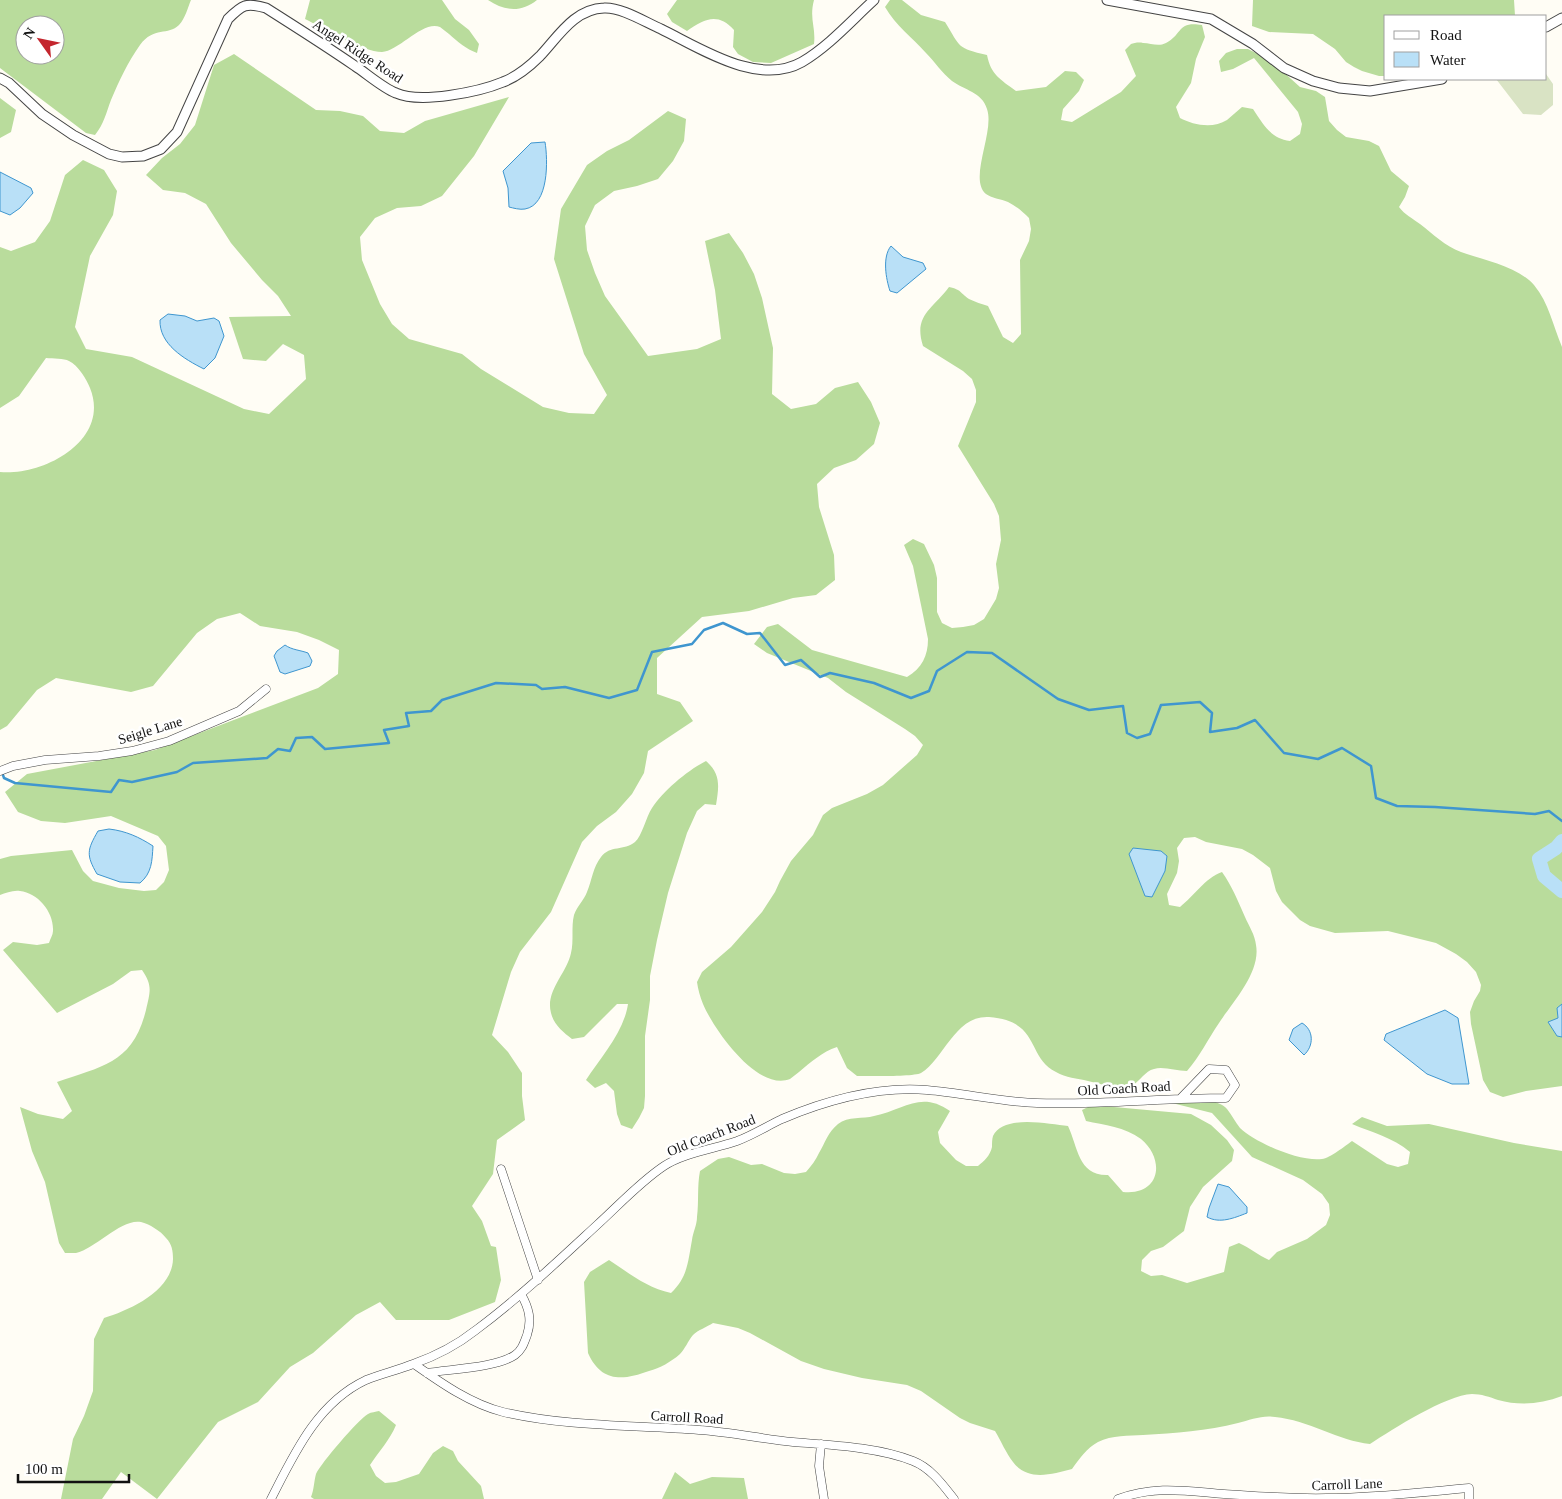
<svg xmlns="http://www.w3.org/2000/svg" width="1562" height="1499" font-family="Georgia,serif">
  <style>
    .forest { fill: #b9dc9c; fill-rule: evenodd }
    .cemetery { fill: #d9e3c4 }
    .water { fill: #b9e0f7; stroke: #3f96cf }
    .lines { fill: none; stroke-linecap: round; stroke-linejoin: round }
    .stream { stroke: #3f96cf; stroke-width: 2.5 }
    .river { stroke: #b9e0f7; stroke-width: 14 }
    .minor-casing { stroke: #444; stroke-width: 9 }
    .tertiary-casing { stroke: #444; stroke-width: 11 }
    .minor { stroke: #fff; stroke-width: 8 }
    .tertiary { stroke: #fff; stroke-width: 9 }
    .labels { text-anchor: middle; stroke-width: 5; stroke-linejoin: round; paint-order: stroke }
    .street-label { font-size: 14px; fill: #111; stroke: #fff }
  </style>
  <rect width="100%" height="100%" fill="#fffdf5"/>
  <path class="forest" d="M0,0h191c-3,7 -6,19 -12,25 -11,11 -25,1 -39,20 -12,17 -21,36 -29,55 -5,13 -7,24 -16,35l-9,-2 -86,-65zM25,25h30v30h-30z
    M310,0h132l13,19 14,11 10,14 -2,9c-11,-4 -19,-11 -28,-19 -3,-2 -6,-5 -9,-7 -17,-7 -41,24 -58,25 -19,0 -59,-24 -77,-33z
    M488,0h49c-16,13 -33,11 -49,0z
    M677,0h137c-5,19 2,27 0,44l-43,19 -18,-1 -15,-8 -5,-7 1,-17c-16,-18 -30,-11 -47,1l-15,-9 -5,-8z
    M890,0h12l19,15 24,7c16,26 12,26 42,33 4,20 13,24 29,36l30,-4 19,-16 11,1 8,8 -5,11 -16,18 -2,11 11,2 49,-30 15,-16 -11,-26 6,-6c3,-1 8,-2 12,-1 8,0 15,4 23,0 17,-9 11,-22 36,-18l3,12 -9,22 -5,24 -15,24 4,11c13,7 33,11 47,2 5,-4 10,-9 15,-13l11,2c11,16 17,29 37,32l10,-7 2,-10 -4,-12 -44,-54 -21,11 -12,3 -2,-11 7,-8 11,-4h11l22,11 30,27 16,4 9,6 4,24 8,9 9,7 23,4 10,5 12,25 18,15 -4,11 -6,10c6,8 13,11 21,17 13,10 25,22 41,28 22,8 56,14 73,33 15,18 19,41 28,62v739l-36,5 -23,6 -13,-5 -7,-12 -12,-56 -1,-12 4,-11 6,-10 1,-6 -5,-13 -9,-10 -11,-8 -20,-11 -48,-12 -53,2 -25,-7 -10,-6 -18,-18 -6,-11 -6,-23 -17,-13 -11,-6 -36,-7 -11,-5 -11,1 -7,10 2,13 -2,12 -10,21 2,11 11,2c14,-11 25,-29 42,-35 10,14 16,29 23,45 4,9 10,18 11,28 5,27 -23,57 -37,78 -11,16 -19,33 -32,48 -11,0 -24,-5 -33,-2 -9,2 -14,12 -21,16 -14,7 -30,-1 -45,-4 -11,-3 -22,-3 -32,-9 -30,-15 -15,-51 -67,-55 -34,-2 -45,42 -68,56 -8,4 -53,3 -64,3l-10,-8 -10,-21c-15,5 -26,15 -38,25 -3,2 -6,5 -9,7 -33,13 -77,-51 -87,-75 -3,-7 -5,-15 -6,-22l5,-10 29,-25 31,-35 13,-20 5,-11 11,-20 22,-26 10,-20 9,-7 35,-14 16,-9 34,-30 6,-10 -8,-9 -10,-7 -59,-37 -18,-14 -61,-25 -13,-9 13,-17 11,-3 34,26 95,27c15,-9 21,-21 21,-38l-15,-73 -9,-21 9,-6 11,5 10,21 3,13v34l5,11 10,5 11,-1 11,-2 10,-6 12,-20 3,-11 -3,-24 5,-24 -2,-24 -5,-12 -36,-58 18,-44v-12l-4,-11 -9,-8 -40,-25c-10,-31 10,-37 26,-59 13,3 10,5 20,12 6,3 13,5 19,7l15,31 10,6 8,-9 -1,-74 9,-19 2,-12 -2,-11c-6,-6 -13,-12 -21,-16 -7,-3 -17,-4 -22,-8 -18,-15 9,-62 1,-85 -5,-17 -23,-19 -35,-28 -10,-8 -17,-19 -26,-28 -14,-16 -30,-27 -41,-46z
    M1253,0h261l1,16h-129v60h-7l-17,-5 -8,-4 -8,-5 -11,-13 -22,-15 -44,-2 -17,-6z
    M234,54l82,56 24,1 23,5 17,15 24,2 21,-12 84,-24 -35,59 -32,40 -21,10 -24,2 -22,10 -15,19 2,23 18,44 12,20 17,15 53,15 19,15 62,38 26,6 25,1 13,-19 -23,-41 -30,-95 7,-50 26,-44 20,-14 22,-11 39,-29 18,8 -2,22 -11,20 -15,18 -21,7 -23,5 -19,14 -10,21 2,24 8,23 10,23 43,60 49,-7 24,-10 -6,-49 -10,-49 24,-8 14,20 11,21 8,24 11,50 -1,46 19,15 25,-5 19,-16 23,-6 13,20 9,21 -6,21 -18,16 -22,8 -17,16 2,23 15,48 1,25 -19,15 -23,3 -44,13 -47,6 -45,41v36l23,8 13,19 -45,30 -4,22 -12,21 -16,18 -19,14 -15,16 -31,70 -31,40 -9,20 -19,63 16,17 14,21v23l3,24 -28,20 -4,34 -21,32 10,15 9,25 5,1 5,33 -6,22 -46,18h-53l-16,-18 -24,13 -43,38 -23,14 -32,35 -40,20 -61,77 -36,-27 -19,27h-41l12,-60 11,-23 9,-25 1,-52 10,-21c26,-8 68,-27 69,-59 0,-8 -1,-15 -7,-21 -5,-7 -17,-14 -25,-16 -19,-4 -45,26 -65,31 -3,0 -8,0 -11,0l-6,-10 -14,-61 -13,-31 -12,-44 18,7 25,5 9,-8 -15,-29c46,-16 76,-19 89,-72 4,-18 7,-24 -4,-40l-11,1 -18,13 -56,29 -54,-63 10,-8 24,3 12,-2c1,-4 4,-8 4,-12 1,-19 -15,-38 -33,-40 -7,-1 -14,2 -20,4v-36l11,-3 61,-6 11,21 10,10 26,7 25,3 12,-1 8,-8 5,-12 -3,-24 -8,-10 -47,-20 -46,7 -24,-2 -23,-9 -13,-20 22,-18 128,-24 163,-62 20,-14 1,-24 -20,-10 -22,-8 -37,-6 -20,-13 -23,6 -20,14 -44,53 -22,6 -75,-14 -19,12 -30,36 -7,4v-258c44,4 111,-32 90,-84 -3,-8 -12,-23 -21,-27 -5,-3 -16,-2 -23,-3l-27,38 -19,12v-161l11,4 24,-9 15,-21 15,-46 18,-15 21,10 13,21 -4,24 -23,41 -15,71 11,22 46,8 112,52 25,5 37,-35 -2,-24 -21,-11 -17,17 -23,-2 -14,-42 62,-1 -13,-20 -16,-16 -31,-37 -25,-39 -21,-11 -22,-3 -17,-15 16,-17 18,-14 15,-19 19,-60z
    M0,98l16,12 -5,22 -11,6z
    M706,761c15,13 13,25 10,44l-11,-1 -8,7 -10,22 -19,60 -11,47 -7,36v24l-5,36v60l-1,12 -5,10 -7,11 -11,-4 -4,-11 -3,-23 -8,-8 -11,5 -9,-8c15,-23 38,-48 42,-76h-11l-33,33 -12,2c-9,-7 -18,-14 -21,-26 -6,-22 16,-40 20,-60 3,-12 0,-26 3,-38 3,-9 10,-15 13,-23 5,-12 6,-25 14,-35 9,-12 23,-6 34,-15 7,-6 11,-25 17,-34 11,-17 36,-38 54,-47z
    M1210,1100c5,2 13,4 17,9 5,6 8,13 13,19 16,15 60,34 82,31 8,-1 23,-13 30,-18l35,23 11,3 10,-3 2,-12c-18,-15 -37,-19 -58,-28l10,-7 25,9 42,-2 85,19 48,8v245c-21,8 -42,10 -64,4 -8,-3 -17,-6 -26,-6 -26,1 -79,35 -102,50 -31,-3 -62,-24 -95,-27 -13,-2 -25,3 -37,6 -31,8 -63,10 -95,12 -14,1 -31,0 -45,7 -11,6 -19,17 -26,27 -20,5 -44,13 -59,-7 -7,-9 -12,-21 -18,-31l-25,-8 -10,-5 -39,-27 -14,-6 -45,-7 -38,-9 -23,-8 -51,-28 -12,-5 -25,-5c-6,4 -15,7 -20,12 -5,6 -8,14 -13,19 -9,8 -20,14 -31,17 -27,10 -48,11 -61,-18l-4,-71 6,-10 19,-12c20,13 38,28 62,33 17,-16 17,-32 21,-53 1,-8 5,-15 5,-23 2,-15 0,-31 3,-46l18,-12 11,-2 22,8 11,-1 22,9 11,1 11,-2c5,-6 10,-12 13,-19 6,-10 9,-21 19,-29 10,-8 25,-5 36,-8 29,-6 47,-26 76,-5l-12,21 2,11 16,17 10,6h12c6,-5 12,-10 14,-19 0,-4 0,-8 1,-11 10,-22 56,-12 75,-10 10,21 10,50 40,49l15,17c37,4 43,-32 18,-53 -16,-12 -37,-14 -55,-18l-4,-11 10,-5 99,9 20,11 16,15 7,10 -2,11 -29,26 -13,20 -6,24 -21,16 -12,4 -9,9 -1,11 10,5 11,-1 25,8 37,-11 5,-25 10,-4c11,5 19,12 30,17l8,-8 30,-13 19,-14 4,-10 -1,-11 -7,-10 -19,-14 -51,-23 -40,-44 -40,-10z
    M379,1411l17,14c-6,15 -17,26 -26,40l6,11 9,7 11,-1 23,-8 14,-21 10,-7 10,5 5,10 23,25 3,13h-170l-3,-2c3,-7 3,-16 5,-23 5,-11 42,-54 52,-60 3,-2 8,-2 11,-3z
    M675,1472l15,12 22,-7 32,1 4,21h-86z"/>
  <path class="cemetery" d="M1546,74l7,10v21l-12,10 -18,-1 -27,-35h50z"/>
  <path class="water" d="M545,142c3,18 4,63 -20,67 -5,1 -12,-1 -16,-2l-1,-19 -5,-17 28,-28z
    M0,172l31,16 2,5 -13,15 -10,7 -10,-4z
    M891,246l12,11 20,6 3,6 -29,24 -7,-2c-4,-12 -8,-34 1,-45z
    M168,314l17,2 12,5 17,-3 5,3 5,15 -9,22 -11,11c-20,-10 -45,-25 -44,-49z
    M285,645c7,5 15,5 23,8l4,8 -2,5 -25,8 -5,-2 -6,-16 3,-5z
    M109,829c17,2 30,8 44,17 -1,15 -1,27 -13,37l-20,-1 -23,-8c-11,-19 -10,-24 1,-43z
    M1133,848l28,3 6,5 -2,15 -13,26 -7,-1 -16,-42z
    M1562,1004v33l-5,-1 -9,-14 10,-4 -1,-10z
    M1445,1010l13,8 11,66h-17l-25,-10 -43,-34 2,-6z
    M1302,1023c12,7 12,23 2,32l-15,-15 4,-11z
    M1218,1184l11,3 18,20v6c-13,5 -27,11 -40,4l2,-9z"/>
  <g class="lines">
    <path class="stream" d="M3,775l1,3 11,5 96,9 8,-12 13,2 45,-10 16,-9 74,-5 11,-9 12,2 6,-13 16,-1 13,12 64,-6 -5,-13 25,-4 -3,-13 25,-2 11,-11 54,-17 40,2 6,4 23,-2 44,11 28,-8 15,-38 40,-8 12,-14 19,-7 24,11 13,-1 25,32 16,-5 19,17 10,-4 44,10 37,15 18,-7 8,-20 30,-19 25,1 66,46 31,11 34,-4 4,27 10,5 13,-4 11,-29 39,-3 12,11 -2,19 27,-4 18,-8 29,33 34,6 24,-11 29,18 5,32 21,8 38,1 100,7 14,-3 13,10"/>
    <path class="river" d="M1562,841l-6,7 -17,11 5,17 18,15"/>
    <g class="minor-casing">
      <path id="minor" d="M0,771l13,-5 32,-6 54,-4 33,-5 37,-10 70,-30 27,-22
        M501,1169l37,111
        M414,1364c27,19 57,40 89,48 65,15 131,13 196,18 32,2 63,9 94,12 37,3 86,5 120,19 18,7 30,24 41,38
        M427,1373c23,-4 69,-5 88,-18 7,-5 9,-12 12,-20 5,-15 2,-27 -6,-41
        M821,1444l-2,22 5,33
        M271,1499c23,-45 46,-96 95,-119 15,-6 32,-10 47,-16 23,-8 44,-19 63,-34 43,-32 82,-69 121,-105 22,-20 43,-43 67,-59 20,-13 50,-17 73,-25 16,-6 30,-15 45,-22 45,-19 96,-33 145,-29 37,3 74,12 110,13 63,2 126,-5 189,-5l9,-13 -9,-15 -17,-1 -28,29
        M1118,1499c37,-14 68,-8 106,-5 34,2 69,5 103,4 47,0 95,-6 142,-10v11"/>
    </g>
    <g class="tertiary-casing">
      <path id="tertiary" d="M1107,0l104,19 42,25 31,24 29,13 26,7 31,3 72,-12
        M1546,27l16,-9
        M0,78l9,5 33,31 31,21 36,19 13,3 21,-1 18,-7 16,-17 51,-113c14,-14 18,-17 38,-11 30,19 60,38 89,58 11,7 28,22 41,27 24,11 83,-1 107,-11 13,-5 27,-16 37,-26 18,-19 34,-47 64,-48 17,-1 41,14 57,21 39,19 97,58 141,33 27,-16 49,-41 72,-62"/>
    </g>
    <use href="#minor" class="minor"/>
    <use href="#tertiary" class="tertiary"/>
  </g>
  <g class="labels">
    <g class="street-label">
      <text transform="translate(358 51) rotate(33)" y="5">Angel Ridge Road</text>
      <text transform="translate(150 730) rotate(-17)" y="5">Seigle Lane</text>
      <text transform="translate(1124 1088) rotate(-3)" y="5">Old Coach Road</text>
      <text transform="translate(711 1135) rotate(-21)" y="5">Old Coach Road</text>
      <text transform="translate(687 1417) rotate(3)" y="5">Carroll Road</text>
      <text transform="translate(1347 1484) rotate(-2)" y="5">Carroll Lane</text>
    </g>
  </g>
  <rect x="1384" y="15" width="162" height="65" fill="#ffffff" stroke="#a0a0a0"/>
  <rect x="1394" y="31" width="25" height="8" fill="#ffffff" stroke="#a0a0a0"/>
  <text x="1430" y="40" font-size="15" fill="#111111">Road</text>
  <rect x="1394" y="52" width="25" height="15" fill="#b9e0f7" stroke="#a0a0a0"/>
  <text x="1430" y="65" font-size="15" fill="#111111">Water</text>
  <g transform="translate(40 40) rotate(303)"><circle r="24" fill="#ffffff" stroke="#a0a0a0"/>
  <path d="M0-4L9 19L0 12L-9 19Z" fill="#c4262e"/>
  <text y="-8" font-size="14" font-weight="bold" text-anchor="middle" fill="#111111">N</text>
  </g>
  <path d="M18 1474v8h111v-8" fill="none" stroke="#111111" stroke-width="2.5"/>
  <text x="25" y="1474" font-size="15" fill="#111111" stroke="#ffffff" stroke-width="4" paint-order="stroke">100 m</text>
</svg>
